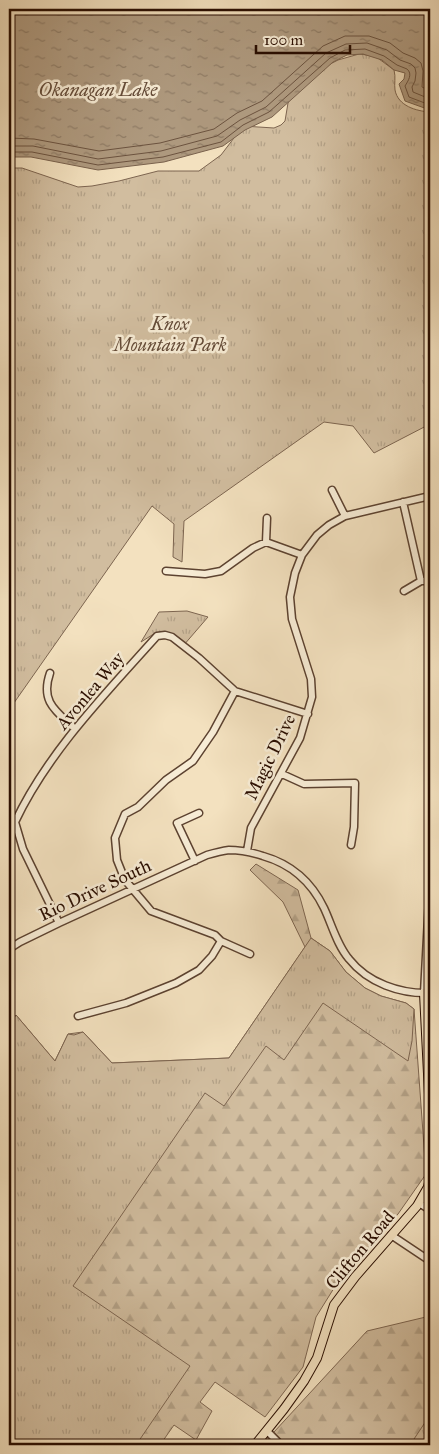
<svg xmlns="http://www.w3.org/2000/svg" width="439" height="1454" font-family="'IM FELL Great Primer',serif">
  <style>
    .forest { fill: url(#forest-firs); stroke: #7d6550 }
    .park { fill: url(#park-tufts); stroke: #7d6550 }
    .water { fill: url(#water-ripples); stroke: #79614c }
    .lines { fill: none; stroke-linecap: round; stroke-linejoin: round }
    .shore { stroke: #6c533f; stroke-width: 1 }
    .minor-casing { stroke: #5c4230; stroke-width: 9 }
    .major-casing { stroke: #290d00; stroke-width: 10 }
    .minor { stroke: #f7ecd5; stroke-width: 6 }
    .major { stroke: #f3e1bf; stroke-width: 8 }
    .labels { text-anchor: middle; stroke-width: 5; stroke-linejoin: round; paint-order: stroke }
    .park-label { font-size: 18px; font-style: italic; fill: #644b38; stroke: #f7ecd5 }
    .street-label { font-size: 18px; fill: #290d00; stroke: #f7ecd5 }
    .water-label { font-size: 19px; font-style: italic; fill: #654c39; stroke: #f7ecd5 }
  </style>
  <defs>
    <pattern id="forest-firs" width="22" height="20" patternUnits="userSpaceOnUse" patternTransform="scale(1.25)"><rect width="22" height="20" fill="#d1bd9f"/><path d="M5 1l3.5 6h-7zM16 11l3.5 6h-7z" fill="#b3a187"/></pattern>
    <pattern id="park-tufts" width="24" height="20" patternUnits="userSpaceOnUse" patternTransform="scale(1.25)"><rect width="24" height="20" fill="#d1bd9f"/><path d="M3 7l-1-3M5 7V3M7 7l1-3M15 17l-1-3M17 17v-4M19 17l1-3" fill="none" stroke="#b3a187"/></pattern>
    <pattern id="water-ripples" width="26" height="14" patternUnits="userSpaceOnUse" patternTransform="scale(1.25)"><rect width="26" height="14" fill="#ae997e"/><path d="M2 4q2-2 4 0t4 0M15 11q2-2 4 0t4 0" fill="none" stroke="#8e7b65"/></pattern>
  </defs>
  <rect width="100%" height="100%" fill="#f3e1bf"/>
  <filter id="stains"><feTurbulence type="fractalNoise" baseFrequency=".004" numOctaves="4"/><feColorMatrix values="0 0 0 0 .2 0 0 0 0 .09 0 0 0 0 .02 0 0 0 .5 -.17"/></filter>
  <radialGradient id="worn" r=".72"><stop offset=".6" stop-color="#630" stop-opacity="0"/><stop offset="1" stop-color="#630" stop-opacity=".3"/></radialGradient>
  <path class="forest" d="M256,864l42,26 13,48 19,13 16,21 19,16 16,8 25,7 8,6 12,165 -28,40 -59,66 -23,37 -13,50 -38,50 -50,-35 -15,20 12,9 -16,29 -22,-15 -14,20h-151v-419l7,-11 39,46 13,-27 15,-2 29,31 117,-5 76,-111 -22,-45 -33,-32z
    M430,1316v129h-168l105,-114z"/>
  <path class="park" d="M359,54l16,2 19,14c2,7 0,14 1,20 3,16 21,21 35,22v312l-56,29 -21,-27 -29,-4 -140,99 -2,41 -9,-5 1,-33 -22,-18 -143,204v-542h13l56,19 14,-1 27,-5 39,-10h41l22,-16 22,-29 31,2 7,-3 4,-4 3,-18 3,-7 20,-22 27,-14z
    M187,611l21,6 -25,29 -20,-13 -11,2 -11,7 18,-30z
    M311,938l19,13 16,21 19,16 16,8 25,7 8,6 -2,32 -4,20 -85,-58 -39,57 -18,-14 -42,60 -19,-13 -132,193 117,80 -54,79h-127v-419l7,-11 39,46 13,-27 6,1 9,-3 29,31 117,-5z
    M430,1415v30h-20z"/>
  <path class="water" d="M9,9h421v101l-25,-9 -6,-17 5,-5 1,-6 -11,-3 -12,-10 -19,-6 -16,1 -14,7 -61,55 -27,13 -22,16 -59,16 -66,8 -67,-13h-22z"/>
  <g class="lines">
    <path class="shore" d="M9,138l25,1 65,12 61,-8 54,-14 23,-16 25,-12 61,-55 22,-10h24l21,7 13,10 12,5 6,5 2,8 -1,16 8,4
      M9,146h24l65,13 63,-8 56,-15 23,-16 26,-13 60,-54 20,-9 21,-1 20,7 13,10 11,4 4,4 1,5 -1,8 -3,6 1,5 17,7
      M9,152h23l66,13 65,-8 58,-15 22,-17 26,-13 61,-54 15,-8 20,-1 19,7 13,9 10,4c6,5 1,12 -2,17l4,11 21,8"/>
    <g class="minor-casing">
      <path id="minor" d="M332,490l13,26
        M403,502l18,79h9
        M266,542l1,-24
        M166,571l39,3 16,-3 32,-23 13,-6 36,13
        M404,591l17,-10
        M50,673c-10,29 6,38 25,56
        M235,691l-22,41 -20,29 -27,19 -28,27 -13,7 -10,24 2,22 8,20 26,31 64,24 6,6 29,13
        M282,774l22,10 51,-1 -1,44 -3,18
        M247,851l4,-23 49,-90 12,-41 -1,-18 -19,-60 -2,-22 5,-24 7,-18 15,-20 12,-10 16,-9 85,-20
        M195,861l-18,-38 22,-10
        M59,923l-36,-74 -8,-27c33,-70 91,-129 142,-186l8,-1 7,2 27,21 36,33 73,23
        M9,949l11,-7 39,-19 148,-68c7,-2 15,-4 22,-5 12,0 22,2 34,6 28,8 48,25 61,52 8,17 13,37 25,51 19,24 51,35 81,34
        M424,993l6,-113
        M78,1016l48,-13 50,-20 23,-13 13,-14 9,-15
        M419,1203l11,7
        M391,1235l39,26
        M267,1431l14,14"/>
    </g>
    <g class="major-casing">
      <path id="major" d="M424,993l6,121
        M255,1445l29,-36 20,-28 13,-23 17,-53 21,-28 62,-71 11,-19 2,-9"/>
    </g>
    <use href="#minor" class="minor"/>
    <use href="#major" class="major"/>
  </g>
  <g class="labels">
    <g class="park-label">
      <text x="170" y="330">Knox<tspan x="170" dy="21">Mountain Park</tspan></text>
    </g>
    <g class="street-label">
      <text transform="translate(90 691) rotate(-50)" y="6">Avonlea Way</text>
      <text transform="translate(270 757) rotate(-64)" y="6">Magic Drive</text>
      <text transform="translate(95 890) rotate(-25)" y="6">Rio Drive South</text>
      <text transform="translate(360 1250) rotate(-50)" y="6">Clifton Road</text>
    </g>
    <g class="water-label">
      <text x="98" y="96">Okanagan Lake</text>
    </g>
  </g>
  <rect width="439" height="1454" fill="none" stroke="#f3e1bf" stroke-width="30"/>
  <rect x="10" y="10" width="419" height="1434" fill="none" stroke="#290d00" stroke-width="2.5"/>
  <rect x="15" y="15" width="409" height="1424" fill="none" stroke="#290d00"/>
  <path d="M256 45v8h94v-8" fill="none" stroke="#290d00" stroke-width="2.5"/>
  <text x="264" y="45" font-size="15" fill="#290d00" stroke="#f7ecd5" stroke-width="4" paint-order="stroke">100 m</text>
  <rect width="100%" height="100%" filter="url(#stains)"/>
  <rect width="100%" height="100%" fill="url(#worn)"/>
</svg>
